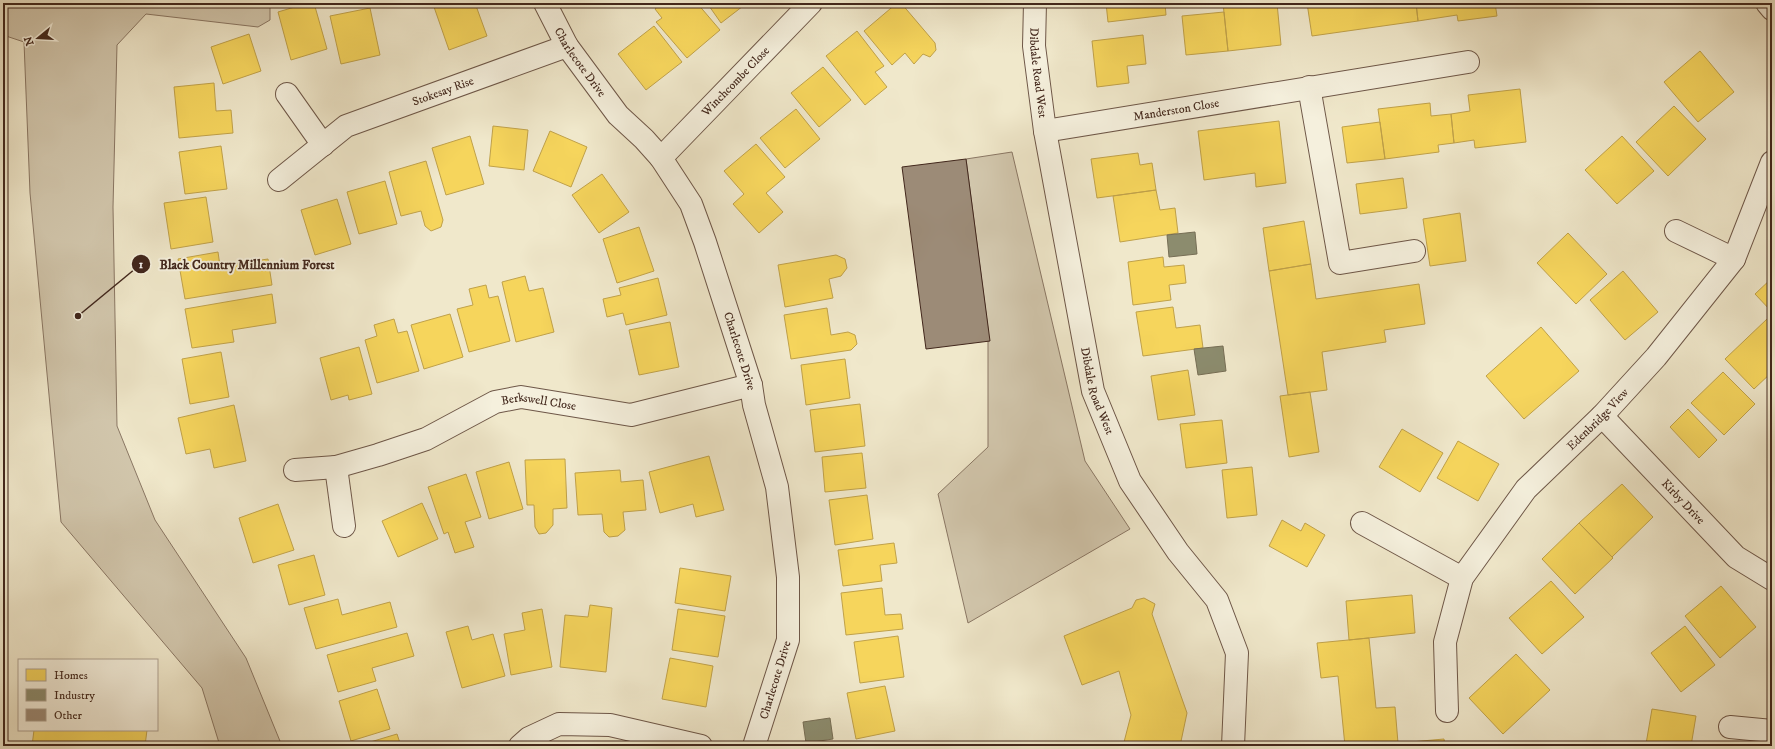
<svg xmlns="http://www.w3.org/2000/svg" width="1775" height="749" font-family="'IM FELL DW Pica',serif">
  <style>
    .green { fill: #d2c7ad; stroke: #8a7764 }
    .homes { fill: #f6d55c; stroke: #c0a149 }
    .industry { fill: #8c8c6e; stroke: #766e55 }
    .building { fill: #9c8b77; stroke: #42271c }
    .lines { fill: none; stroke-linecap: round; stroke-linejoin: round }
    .minor-casing { stroke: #6e5748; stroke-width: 24 }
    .tertiary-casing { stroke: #6e5748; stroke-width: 24 }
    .minor { stroke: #f5f0dd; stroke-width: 22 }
    .tertiary { stroke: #f5f0dd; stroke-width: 22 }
    .labels { text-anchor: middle; stroke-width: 4; stroke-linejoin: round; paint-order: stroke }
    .street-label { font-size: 12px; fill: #42271c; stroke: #f5f0dd }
    .leader { fill: none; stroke: #42271c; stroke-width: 1.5 }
    .callout-dot { fill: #42271c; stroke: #f5f0dd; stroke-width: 1.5 }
    .mark-label { font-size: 12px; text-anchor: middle; font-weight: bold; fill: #fff }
    .callout-label { font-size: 13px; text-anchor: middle; font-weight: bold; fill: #42271c; stroke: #f5f0dd; stroke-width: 4; stroke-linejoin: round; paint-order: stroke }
  </style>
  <rect width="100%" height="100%" fill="#f0e8cb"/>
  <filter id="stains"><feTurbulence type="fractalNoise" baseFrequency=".005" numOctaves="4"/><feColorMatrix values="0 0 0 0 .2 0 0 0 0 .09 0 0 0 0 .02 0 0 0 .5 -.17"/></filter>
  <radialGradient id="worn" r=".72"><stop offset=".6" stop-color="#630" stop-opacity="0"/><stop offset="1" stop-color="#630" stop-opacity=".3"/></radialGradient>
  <path class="green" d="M3,3h267v17l-12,7 -112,-13 -29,31 -4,162 4,219 38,94 91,138 36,88h-62l-18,-58 -141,-166 -31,-329 -6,-151 -21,-7z
    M1012,152l73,309 45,68 -162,94 -30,-129 50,-47v-118l-22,-170z"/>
  <path class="homes" d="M308,3h6l13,46 -36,11 -13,-48z
    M447,3h28l12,33 -38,14 -15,-43z
    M662,3h35l23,27 -33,28 -31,-36 6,-4 -7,-9z
    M707,3h40l-26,20z
    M897,3h4l34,40 1,7 -6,7 -7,-3 -9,10 -9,-11 -13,12 -28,-34z
    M1106,3h59l1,12 -58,7z
    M1223,3h54l4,42 -53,6z
    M1307,3h109l2,18 -106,15z
    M1416,3h79l2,13 -39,5 -1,-6 -39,6z
    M370,8l10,47 -39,9 -11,-48z
    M1224,12l4,39 -42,4 -4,-39z
    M654,26l28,36 -36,28 -28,-36z
    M857,31l27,35 -9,6 12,15 -22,18 -39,-49z
    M249,34l12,37 -38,13 -12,-37z
    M1143,35l3,29 -19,2 2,17 -32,4 -5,-46z
    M1700,51l34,41 -36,30 -34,-40z
    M823,67l28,33 -32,27 -28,-34z
    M214,83l2,28 15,-1 2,23 -54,5 -5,-51z
    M1520,89l6,53 -51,6 -1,-8 -20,3 -3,-29 19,-3 -2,-16z
    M1430,103l1,13 20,-2 3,29 -16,2 1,7 -54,7 -7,-50z
    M1674,106l32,33 -38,37 -32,-34z
    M796,109l24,30 -35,29 -25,-30z
    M1279,121l7,62 -30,4 -1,-14 -51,7 -6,-49z
    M1380,122l5,37 -38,4 -5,-36z
    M493,126l35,4 -4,40 -35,-4z
    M550,131l37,16 -16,40 -38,-16z
    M470,136l14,48 -38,11 -14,-47z
    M1622,136l32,35 -37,33 -32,-34z
    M756,144l29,33 -19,16 17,19 -24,21 -26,-29 11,-10 -20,-23z
    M221,146l6,43 -42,5 -6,-42z
    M1138,153l2,12 12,-2 4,27 -59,8 -6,-39z
    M426,161l17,59 -2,7 -10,4 -6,-5 -4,-15 -20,5 -12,-44z
    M602,174l27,38 -30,21 -27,-38z
    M1403,178l4,30 -47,6 -4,-30z
    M385,181l12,43 -38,10 -12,-42z
    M1156,190l4,20 15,-2 3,25 -58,9 -7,-46z
    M206,197l7,45 -42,7 -7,-46z
    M337,199l14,45 -36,11 -14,-45z
    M1460,213l6,48 -36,5 -7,-47z
    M1304,221l7,43 -42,7 -6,-43z
    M639,227l15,44 -37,12 -14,-44z
    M1568,233l39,41 -31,30 -39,-41z
    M218,252l2,14 48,-7 4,26 -87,14 -7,-40z
    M836,255l9,4 2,9 -6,8 -12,3 4,19 -48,9 -7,-42z
    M1163,257l1,10 20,-2 2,18 -17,2 2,15 -38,5 -5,-43z
    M1311,264l5,35 103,-15 6,40 -41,6 2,12 -64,10 5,38 -39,5 -19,-124z
    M1623,271l35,41 -33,28 -35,-40z
    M525,276l4,15 14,-3 11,44 -38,10 -14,-60z
    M658,278l9,37 -41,10 -3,-12 -16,4 -4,-18 18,-4 -2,-7z
    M1772,278v34l-17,-18z
    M486,285l3,13 9,-2 12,45 -41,11 -12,-43 16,-4 -4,-16z
    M272,294l4,29 -44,7 2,12 -42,6 -7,-39z
    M1173,307l3,21 24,-3 3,23 -60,8 -7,-44z
    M827,308l4,27 17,-3 7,3 2,9 -6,6 -60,9 -7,-44z
    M450,314l13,43 -39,12 -13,-44z
    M394,319l4,14 9,-2 12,40 -42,12 -12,-43 12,-4 -3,-11z
    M1767,319l5,6v47l-18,17 -29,-30z
    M670,322l9,45 -40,8 -10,-45z
    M1541,327l38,44 -55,48 -38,-43z
    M359,347l13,47 -23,6 -1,-5 -17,5 -11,-42z
    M221,352l8,45 -39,7 -8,-45z
    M845,359l5,39 -44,7 -5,-40z
    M1188,370l7,45 -37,5 -7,-44z
    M1723,372l32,32 -31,31 -33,-32z
    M1310,392l9,60 -30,5 -9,-61z
    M860,404l5,42 -50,6 -5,-42z
    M234,405l12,56 -32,7 -4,-19 -24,5 -8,-36z
    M1688,409l29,31 -18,18 -29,-31z
    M1222,420l5,43 -41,5 -6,-44z
    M1402,429l41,24 -23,39 -41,-25z
    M1458,441l41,23 -21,37 -41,-23z
    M862,453l4,35 -41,4 -3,-35z
    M709,456l15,54 -28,7 -3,-13 -33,9 -11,-41z
    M565,459l2,49 -14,1v16l-7,8 -7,1 -4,-7 -1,-22h-7l-2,-45z
    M509,462l14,47 -34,10 -13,-47z
    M1252,467l5,48 -30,3 -5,-48z
    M620,470l1,12 22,-2 3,30 -23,2 2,18 -7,6 -9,1 -5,-5 -2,-18 -24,1 -3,-42z
    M466,474l15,43 -16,5 9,25 -19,6 -7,-21 -4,2 -16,-47z
    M1622,484l31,33 -41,40 -33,-34z
    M867,495l6,44 -38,6 -6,-45z
    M422,503l16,36 -40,18 -16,-36z
    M278,504l16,46 -41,13 -14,-45z
    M1282,520l19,11 4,-8 20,12 -18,32 -38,-21z
    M1579,523l34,35 -38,36 -33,-35z
    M894,543l3,20 -17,2 2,16 -39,5 -5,-36z
    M314,555l11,40 -36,10 -11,-40z
    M680,568l51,8 -6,35 -50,-8z
    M1551,581l33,36 -42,37 -33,-36z
    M1721,586l35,41 -36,31 -35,-42z
    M882,588l3,27 16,-1 2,15 -57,6 -5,-42z
    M1412,595l3,38 -66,7 -3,-39z
    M1144,598l11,6 -3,10 35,99 -7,33h-57l8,-31 -12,-44 -37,14 -18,-49 68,-28 4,-8z
    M338,599l4,16 48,-13 7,25 -81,22 -12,-41z
    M590,605l22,3 -6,64 -46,-5 5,-52 23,2z
    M542,609l10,58 -41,8 -7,-41 21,-4 -3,-17z
    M678,609l47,7 -7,41 -46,-7z
    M468,626l4,14 21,-6 12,42 -43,12 -16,-56z
    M1685,626l30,39 -34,27 -30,-39z
    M407,633l7,23 -42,12 4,13 -38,11 -11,-37z
    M898,636l6,41 -44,6 -6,-41z
    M1369,638l7,70 19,-1 3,36 -28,3h-25l-7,-70 -17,2 -4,-35z
    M1516,654l34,36 -47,44 -34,-36z
    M670,658l43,8 -7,41 -44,-8z
    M885,686l10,45 -39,8 -9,-46z
    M377,689l13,40 -39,12 -12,-40z
    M1652,709l44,7 -5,30h-31l-14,-2z
    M34,730h113l-2,16h-113z
    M397,734l4,12h-44z
    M1444,739l1,7h-68v-1z
    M1639,742l7,2 14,2h-22z"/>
  <path class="industry" d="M1195,232l2,22 -28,3 -2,-22z
    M1223,346l3,25 -28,4 -4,-26z
    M830,718l3,21 -27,4 -3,-21z"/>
  <path class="building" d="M966,159l24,182 -64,8 -24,-182z"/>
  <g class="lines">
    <g class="minor-casing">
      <g id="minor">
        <path id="s1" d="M545,3l22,43 51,69 26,24 17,19 30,46 14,38 46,143 3,20 23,82 11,90v63l-34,106"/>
        <path d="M1309,87l31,176 74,-12"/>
        <path d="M287,94l36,51"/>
        <path id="s2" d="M1045,131l423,-69"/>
        <path id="s3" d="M661,158l150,-155"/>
        <path id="s4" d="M279,180l67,-54 221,-80"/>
        <path d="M1676,231l58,28"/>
        <path id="s5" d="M1602,416l134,141 36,22"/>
        <path d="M336,467l8,59"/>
        <path id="s6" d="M295,470l41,-3 42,-12 48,-16 69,-37 26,-5 110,18 120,-30"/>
        <path d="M1362,523l100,55"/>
        <path id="s7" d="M1447,711l-2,-69 17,-64 64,-89 76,-73 54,-59 78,-98 38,-97"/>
        <path d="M1730,727l42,4"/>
        <path d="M520,746l9,-8 30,-14 51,1 91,21"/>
      </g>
    </g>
    <g class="tertiary-casing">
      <g id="tertiary">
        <path id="s8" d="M1035,3l-1,43 11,85 48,260 37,90 48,71 39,48 20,53 -4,93"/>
        <path d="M1767,3l5,6"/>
      </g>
    </g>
    <use href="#minor" class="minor"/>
    <use href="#tertiary" class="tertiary"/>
  </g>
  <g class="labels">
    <g class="street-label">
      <text dy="4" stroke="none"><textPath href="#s1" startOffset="69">Charlecote Drive</textPath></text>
      <text dy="4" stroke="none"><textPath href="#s8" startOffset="70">Dibdale Road West</textPath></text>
      <text dy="4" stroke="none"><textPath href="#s3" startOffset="107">Winchcombe Close</textPath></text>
      <text dy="4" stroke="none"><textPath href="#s4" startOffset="189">Stokesay Rise</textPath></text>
      <text dy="4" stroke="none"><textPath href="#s2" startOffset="133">Manderston Close</textPath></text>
      <text dy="4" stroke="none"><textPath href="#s1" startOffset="405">Charlecote Drive</textPath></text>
      <text dy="4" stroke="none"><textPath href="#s8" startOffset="394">Dibdale Road West</textPath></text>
      <text dy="4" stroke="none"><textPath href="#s6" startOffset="258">Berkswell Close</textPath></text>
      <text dy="4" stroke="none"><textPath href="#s7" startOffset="345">Edenbridge View</textPath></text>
      <text dy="4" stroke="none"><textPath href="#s5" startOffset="118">Kirby Drive</textPath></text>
      <text transform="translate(775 680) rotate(-73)" y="4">Charlecote Drive</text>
    </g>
  </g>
  <path class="leader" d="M78 316L141 264"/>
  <g class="callout-dot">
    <circle cx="78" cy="316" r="4"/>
    <circle cx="141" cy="264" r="10"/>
  </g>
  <g class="mark-label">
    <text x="141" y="268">1</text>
  </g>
  <g class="callout-label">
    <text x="247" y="269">Black Country Millennium Forest</text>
  </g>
  <rect width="1775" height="749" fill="none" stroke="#f0e8cb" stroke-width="16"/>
  <rect x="4" y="4" width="1767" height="741" fill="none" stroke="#42271c" stroke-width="2"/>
  <rect x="8" y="8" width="1759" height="733" fill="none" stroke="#42271c"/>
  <rect x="18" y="659" width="140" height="72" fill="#f5f0dd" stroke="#ada090"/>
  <rect x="26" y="669" width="20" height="12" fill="#f6d55c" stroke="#ada090"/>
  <text x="54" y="679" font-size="12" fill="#42271c">Homes</text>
  <rect x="26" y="689" width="20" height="12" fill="#8c8c6e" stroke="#ada090"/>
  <text x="54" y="699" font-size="12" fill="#42271c">Industry</text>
  <rect x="26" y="709" width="20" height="12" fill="#9c8b77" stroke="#ada090"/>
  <text x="54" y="719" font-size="12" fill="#42271c">Other</text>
  <g transform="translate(38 38) rotate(252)" stroke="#f5f0dd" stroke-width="3" paint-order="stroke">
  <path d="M0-3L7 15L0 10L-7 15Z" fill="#42271c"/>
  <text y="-6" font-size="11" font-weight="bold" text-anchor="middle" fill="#42271c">N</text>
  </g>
  <rect width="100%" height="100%" filter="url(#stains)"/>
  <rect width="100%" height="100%" fill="url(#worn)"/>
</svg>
